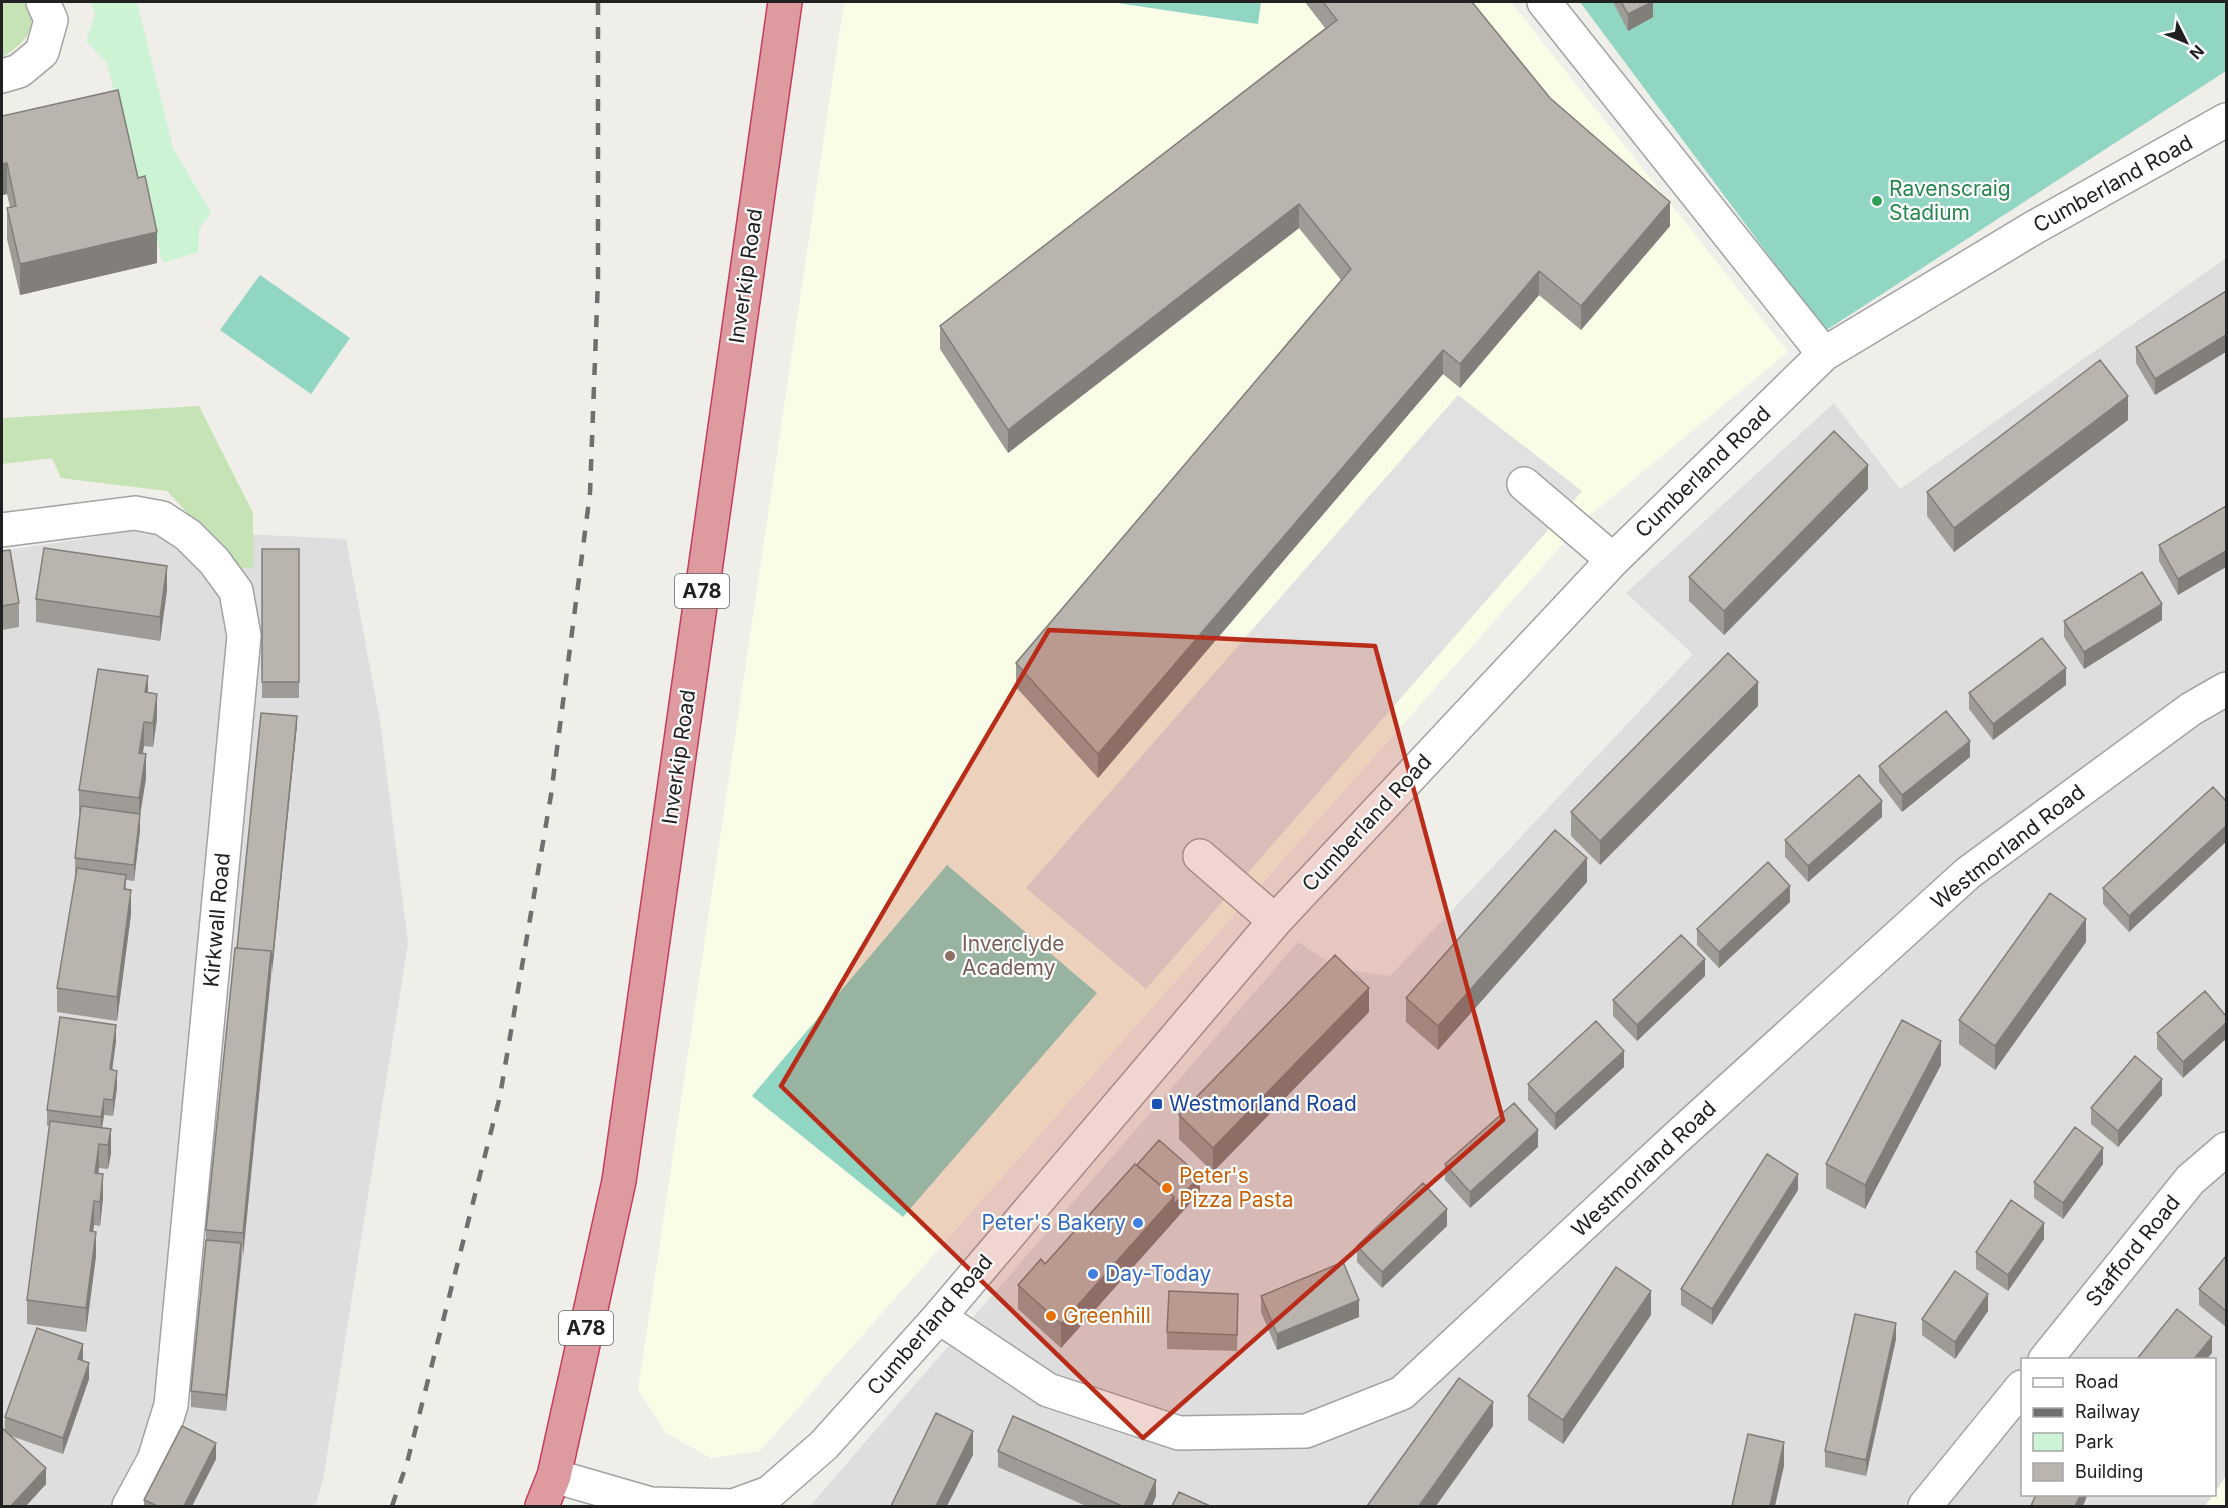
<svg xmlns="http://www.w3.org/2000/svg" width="2228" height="1508" font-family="Inter,sans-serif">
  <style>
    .residential { fill: #dfdede }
    .education { fill: #f9fce6 }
    .grass { fill: #c6e3b5 }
    .park { fill: #ccf4d4 }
    .pitch { fill: #91d5c3 }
    .parking { fill: #e1e1e1 }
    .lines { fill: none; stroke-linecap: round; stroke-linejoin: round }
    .minor-casing { stroke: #a2a2a2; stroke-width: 36 }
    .highway-casing { stroke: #c63d5c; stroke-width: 36 }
    .minor { stroke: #fff; stroke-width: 33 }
    .highway { stroke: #dd9a9f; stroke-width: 33 }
    .rail { stroke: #6f6f6f; stroke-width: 4.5; stroke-dasharray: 12 12; stroke-linecap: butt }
    .wall { fill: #9f9b96 }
    .shaded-wall { fill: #827e7a }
    .building { fill: #b9b4ae; stroke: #827e7a; stroke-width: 1.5 }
    .marked { fill: #b92c19; fill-opacity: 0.2; stroke: #b92c19; stroke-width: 4.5; stroke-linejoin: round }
    .leisure-dot { fill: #2e9e5b; stroke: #fff; stroke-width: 2 }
    .education-dot { fill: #8d6e63; stroke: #fff; stroke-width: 2 }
    .transit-dot { fill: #1a4fb4; stroke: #fff; stroke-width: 2 }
    .food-dot { fill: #e8710a; stroke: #fff; stroke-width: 2 }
    .shop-dot { fill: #3f7fe0; stroke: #fff; stroke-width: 2 }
    .labels { text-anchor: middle; stroke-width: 4.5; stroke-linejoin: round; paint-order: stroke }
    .shield { fill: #fff; stroke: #646464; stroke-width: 1.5 }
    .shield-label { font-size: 20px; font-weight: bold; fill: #212121 }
    .street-label { font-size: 21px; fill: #212121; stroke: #fff }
    .leisure-label { font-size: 21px; fill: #27864d; stroke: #fff; text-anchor: start }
    .education-label { font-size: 21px; fill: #785e54; stroke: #fff; text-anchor: start }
    .transit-label { font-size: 21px; fill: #164399; stroke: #fff; text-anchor: start }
    .food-label { font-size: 21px; fill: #c56008; stroke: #fff; text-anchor: start }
    .shop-label { font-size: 21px; fill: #366cbe; stroke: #fff; text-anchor: end }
  </style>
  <rect width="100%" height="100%" fill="#f0eee9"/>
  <path class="residential" d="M2226,258v1218l-11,17 -1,-133h-192v134l191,1 -8,11h-1395l488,-564 41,27 51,7 303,-322 -67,-61 208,-190 66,86z
    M146,529l200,10 34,182 28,222 -85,537 -8,26h-313v-955z"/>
  <path class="education" d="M844,2h667l277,350 -206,170 -822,929 -49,7 -45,-25 -28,-43z
    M2226,1476v30h-21l9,-12z"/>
  <path class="grass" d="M2,2h21c21,24 0,43 -21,55z
    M199,406l54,107v55h-14l-72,-77 -106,-13 -9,-20 -50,6v-46z"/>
  <path class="park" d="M91,2h46l36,146 38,65 -12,16 -1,23 -35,11 -16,-60h-5l-35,-140 -21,-22 9,-26z"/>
  <path class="pitch" d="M1111,2h150l-3,22z
    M1580,2h646v69l-401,260z
    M260,275l90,63 -39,56 -91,-64z
    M947,865l150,128 -194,224 -151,-121z"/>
  <path class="parking" d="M1458,395l124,96 -436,498 -120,-101z"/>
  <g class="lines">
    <g class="minor-casing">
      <path id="minor" d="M1544,2l280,352
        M2,76l17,-5 23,-19 9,-32 -8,-18
        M1524,484l89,76
        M2,530l133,-17 27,5 26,17 26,26 22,30 8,45 -73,769 -17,55 -25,46
        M1200,856l75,65
        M939,1317l109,73 131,43 127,-2 96,-38 273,-254 293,-266 223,-164 35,-20
        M2045,1360l145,-180 36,-31
        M554,1476l97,28 82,2 36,-13 55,-48 115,-128 336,-396 338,-361 211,-206 211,-127 191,-107
        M1925,1506l97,-119"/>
    </g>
    <g class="highway-casing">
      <path id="highway" d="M542,1506l12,-30 65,-295 166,-1179"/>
    </g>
    <use href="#minor" class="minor"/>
    <use href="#highway" class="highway"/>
    <path class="rail" d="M392,1506l15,-43 93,-367 51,-301 39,-302 8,-214v-277"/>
  </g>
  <path class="wall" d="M1305,2h167l78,96 120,128 -89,104 -42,-35 -79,93 -17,-14 -345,404 -82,-91v-24l325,-383 -42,-52 -291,225 -68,-104v-23l385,-298z
    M1613,2h40v15l-25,14z
    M2,116l155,147 -137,32 -13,-56v-31l3,-1 -3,-13 -5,1z
    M2226,291l-71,104 -19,-32v-16z
    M2128,420l-174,132 -27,-36v-24z
    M1868,489l-144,146 -35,-34v-24z
    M2226,506l-48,89 -19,-34v-16z
    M262,549h37v149h-37z
    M2,551l17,52v24l-17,3z
    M167,590l-7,51 -124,-19v-23z
    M2162,620l-78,49 -20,-32v-16z
    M2066,685l-73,55 -24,-31v-16z
    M148,693l9,25 -4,29 -9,-1 -2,8 4,24 -6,36v16l-6,51 -8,-1v9l5,25 -14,107 -60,-9v-24l19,-114h-1v-16l5,-44h-1v-24z
    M1758,706l-158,159 -29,-29v-24z
    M297,725l-71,686 -35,-4v-16l15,-151v-10l31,-282z
    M1970,757l-68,55 -23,-30v-16z
    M2213,787l-84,145 -26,-28v-16z
    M1882,817l-74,65 -23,-25v-17z
    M1587,882l-149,168 -32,-28v-24z
    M1790,902l-71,66 -22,-23v-16z
    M2086,942l-91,128 -36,-26v-24z
    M1705,976l-68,65 -24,-25v-16z
    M2205,991l-22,87 -26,-29v-16z
    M1369,1012l-156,160 -34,-33v-24z
    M116,1041l-4,29 5,17 -4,29 -9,-1 -2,13 9,1v24l-3,16 -9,-1 -1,6 5,24 -3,28 -6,-1 -1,6 3,25 -10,76 -59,-8v-24l23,-174h-3v-16z
    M1941,1065l-76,144 -39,-21v-24z
    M1624,1067l-69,63 -27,-30v-16z
    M2162,1095l-44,52 -27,-23v-16z
    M1538,1147l-68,61 -25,-28v-16z
    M2103,1164l-40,55 -29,-21v-16z
    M1798,1190l-86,135 -31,-20v-16z
    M1200,1192l-139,156 -43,-39v-24l27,-21z
    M1447,1226l-65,62 -25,-26v-16z
    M2044,1239l-36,52 -32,-22v-17z
    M2226,1256v71l-27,-22v-16z
    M1261,1296l98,21 -82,33 -16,-38z
    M1238,1310l-1,41 -70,-2v-17z
    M1988,1311l-33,48 -33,-24v-16z
    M1651,1315l-88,129 -35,-24v-24z
    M1896,1339l-30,137 -41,-9v-16z
    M83,1361l6,18 -26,75 -52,-18 35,48 -20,22h-24l3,-89z
    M998,1451l158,45 -4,10h-66l-88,-39z
    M216,1459l-24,47h-48v-6z"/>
  <path class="shaded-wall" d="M1652,2h1v15l-25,14v-17z
    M7,163v31l-5,1v-31z
    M1670,202v24l-89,104v-24z
    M1299,204v24l-291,225v-23z
    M157,232v31l-137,32v-31z
    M1539,271v24l-79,93v-24z
    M2226,335v17l-71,43v-16z
    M1443,350v24l-345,404v-24z
    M2128,396v24l-174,132v-24z
    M1868,465v24l-144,146v-24z
    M2226,551v16l-48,28v-16z
    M167,566v24l-7,51v-24z
    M2162,604v16l-78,49v-17z
    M2066,668v17l-73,55v-16z
    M148,676v24l-3,-8z
    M1758,682v24l-158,159v-24z
    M157,694v24l-4,29v-24z
    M297,716v9l-25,248v-9z
    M144,722v24l-5,31v-24z
    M1970,741v16l-68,55v-17z
    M146,754v24l-7,44v-24z
    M1882,801v16l-74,65v-16z
    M140,814v16l-6,51v-16z
    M2226,826v16l-97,90v-16z
    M1587,858v24l-149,168v-24z
    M1790,886v16l-71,66v-16z
    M131,890v24l-14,107v-24z
    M2086,919v23l-91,128v-24z
    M271,951v24l-28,282v-24z
    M1705,959v17l-68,65v-16z
    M1369,988v24l-156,160v-24z
    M2226,1023v16l-43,39v-16z
    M116,1025v16l-6,45v-17z
    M1941,1041v24l-76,144v-24z
    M1624,1051v16l-69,63v-16z
    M117,1071v16l-4,29v-16z
    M2162,1079v16l-44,52v-16z
    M104,1099v16l-3,18v-16z
    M111,1129v24l-3,16v-24z
    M1538,1130v17l-68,61v-16z
    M99,1144v24l-4,29v-24z
    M2103,1148v16l-40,55v-16z
    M103,1174v24l-3,28v-24z
    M1798,1174v16l-86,135v-16z
    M1200,1176v16l-139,156v-24l113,-127z
    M94,1201v24l-4,30v-24z
    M1447,1209v17l-65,62v-16z
    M2044,1223v16l-36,52v-16z
    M96,1232v24l-10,76v-24z
    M241,1243v17l-15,151v-16z
    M1651,1291v24l-88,129v-24z
    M1988,1294v17l-33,48v-17z
    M1359,1300v17l-82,33v-16z
    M1896,1323v16l-30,137v-16z
    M2212,1337v16l-5,6h-13z
    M83,1344v16l-5,-1z
    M89,1363v16l-26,75v-16z
    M1493,1402v24l-57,80h-17z
    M973,1431v24l-26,51h-11z
    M1784,1442v24l-9,40h-5z
    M216,1443v16l-24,47h-8z
    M46,1468v16l-20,22h-15z
    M1156,1480v16l-4,10h-8z
    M2081,1494h7l-5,12h-8z"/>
  <path class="building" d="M1323,2h149l78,96 120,104 -89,104 -42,-35 -79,93 -17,-14 -345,404 -82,-91 335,-394 -52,-65 -291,226 -68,-104 397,-306z
    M1621,2h31l-24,12z
    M118,90l20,88 7,-2 12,56 -137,32 -13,-56 9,-2 -9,-43 -5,1v-48z
    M2226,291v44l-71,44 -19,-32z
    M2100,360l28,36 -174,132 -27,-36z
    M1834,431l34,34 -144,146 -35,-34z
    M2226,506v45l-48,28 -19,-34z
    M44,548l123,18 -7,51 -124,-18z
    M262,549h37v133h-37z
    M10,550l9,53 -17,3v-55z
    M2142,572l20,32 -78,48 -20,-31z
    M2042,638l24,30 -73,56 -24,-31z
    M1728,653l30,29 -158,159 -29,-29z
    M98,669l50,7 -3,16 12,2 -4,29 -9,-1 -5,31 7,1 -7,44 -60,-8z
    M1946,711l24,30 -68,54 -23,-29z
    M261,713l36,3 -25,248 -1,-13 -34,-3z
    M1859,775l23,26 -74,65 -23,-26z
    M2213,787l13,14v25l-97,90 -26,-28z
    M81,806l59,8 -6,51 -59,-7z
    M1555,830l32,28 -149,168 -32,-28z
    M1768,862l22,24 -71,66 -22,-23z
    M77,868l49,7 -2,14 7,1 -14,107 -60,-9z
    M2050,893l36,26 -91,127 -36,-26z
    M1681,935l24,24 -68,66 -24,-25z
    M235,948l36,3 -28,282 -37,-3z
    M1335,955l34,33 -156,160 -34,-33z
    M2205,991l21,25v7l-43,39 -26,-29z
    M60,1017l56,8 -6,44 7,2 -4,29 -9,-1 -3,18 -54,-7z
    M1902,1020l39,21 -76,144 -39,-21z
    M1596,1021l28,30 -69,63 -27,-30z
    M2135,1056l27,23 -44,52 -27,-23z
    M1514,1103l24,27 -68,62 -25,-28z
    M50,1121l61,8 -3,16 -9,-1 -4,29 8,1 -3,28 -6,-1 -4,30 6,1 -10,76 -59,-8z
    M2075,1127l28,21 -40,55 -29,-21z
    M1159,1140l41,36 -26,28v-7l-37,-32z
    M1767,1154l31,20 -86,135 -31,-20z
    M1135,1164l39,33 -113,127 -43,-39 23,-26 4,5z
    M1423,1183l24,26 -65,63 -25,-26z
    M2011,1200l33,23 -36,52 -32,-23z
    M206,1240l35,3 -15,152 -35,-4z
    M2226,1256v55l-27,-22z
    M1343,1262l16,38 -82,34 -16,-38z
    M1616,1267l35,24 -88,129 -35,-24z
    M1955,1271l33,23 -33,48 -33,-23z
    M1169,1291l69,3 -1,41 -70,-3z
    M2177,1309l35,28 -18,22h-57z
    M1855,1314l41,9 -30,137 -41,-9z
    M37,1328l46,16 -5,15 11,4 -26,75 -58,-21z
    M1459,1378l34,24 -74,104h-52z
    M936,1413l37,18 -37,75h-45z
    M1013,1416l143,64 -12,26h-22l-124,-55z
    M182,1426l34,17 -32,63h-27l-13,-6z
    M2,1428l44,40 -35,38h-9z
    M1748,1434l36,8 -14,64h-38z
    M1179,1492l31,14h-38z
    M2036,1494h45l-6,12h-44z"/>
  <path class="marked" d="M1049,630l326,16 128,474 -360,318 -362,-352z"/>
  <circle class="leisure-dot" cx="1877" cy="201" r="6"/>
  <circle class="education-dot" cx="950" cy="956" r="6"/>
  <rect class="transit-dot" x="1151" y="1098" width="12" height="12" rx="3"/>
  <g class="food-dot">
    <circle cx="1167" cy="1188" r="6"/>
    <circle cx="1051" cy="1316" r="6"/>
  </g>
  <g class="shop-dot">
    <circle cx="1138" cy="1223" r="6"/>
    <circle cx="1093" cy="1274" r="6"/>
  </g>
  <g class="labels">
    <g class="shield">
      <rect x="675" y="574" width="54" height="34" rx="4.5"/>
      <rect x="559" y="1311" width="54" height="34" rx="4.5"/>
    </g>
    <g class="shield-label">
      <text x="702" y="598">A78</text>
      <text x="586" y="1335">A78</text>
    </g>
    <g class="street-label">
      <text transform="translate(2113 184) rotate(-29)" y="7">Cumberland Road</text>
      <text transform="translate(746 276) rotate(-82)" y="7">Inverkip Road</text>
      <text transform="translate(1703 472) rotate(-44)" y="7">Cumberland Road</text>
      <text transform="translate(679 757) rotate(-82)" y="7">Inverkip Road</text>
      <text transform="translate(1367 823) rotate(-47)" y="7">Cumberland Road</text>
      <text transform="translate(2008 847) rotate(-38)" y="7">Westmorland Road</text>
      <text transform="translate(217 920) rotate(-85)" y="7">Kirkwall Road</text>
      <text transform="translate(1644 1169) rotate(-43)" y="7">Westmorland Road</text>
      <text transform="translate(2133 1251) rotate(-51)" y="7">Stafford Road</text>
      <text transform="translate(930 1325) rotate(-49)" y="7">Cumberland Road</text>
    </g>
    <g class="leisure-label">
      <text x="1889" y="196">Ravenscraig<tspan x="1889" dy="24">Stadium</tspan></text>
    </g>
    <g class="education-label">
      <text x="962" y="951">Inverclyde<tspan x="962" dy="24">Academy</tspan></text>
    </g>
    <g class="transit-label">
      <text x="1169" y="1111">Westmorland Road</text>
    </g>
    <g class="food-label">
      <text x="1179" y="1183">Peter's<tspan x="1179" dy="24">Pizza Pasta</tspan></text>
      <text x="1063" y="1323">Greenhill</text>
    </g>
    <g class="shop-label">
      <text x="1126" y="1230">Peter's Bakery</text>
      <text x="1105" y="1281" text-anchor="start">Day-Today</text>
    </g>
  </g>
  <rect width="2228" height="1508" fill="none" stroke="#212121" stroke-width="6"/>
  <rect x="2021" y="1358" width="195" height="138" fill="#ffffff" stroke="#a6a6a6" stroke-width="1.5"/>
  <rect x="2033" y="1378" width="30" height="9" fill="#ffffff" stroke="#a6a6a6" stroke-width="1.5"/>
  <text x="2075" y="1388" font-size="18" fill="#212121">Road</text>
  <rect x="2033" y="1408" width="30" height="9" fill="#6f6f6f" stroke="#a6a6a6" stroke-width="1.5"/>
  <text x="2075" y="1418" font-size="18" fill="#212121">Railway</text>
  <rect x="2033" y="1433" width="30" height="18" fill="#ccf4d4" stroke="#a6a6a6" stroke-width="1.5"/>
  <text x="2075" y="1448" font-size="18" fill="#212121">Park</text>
  <rect x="2033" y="1463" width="30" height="18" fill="#b9b4ae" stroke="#a6a6a6" stroke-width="1.5"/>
  <text x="2075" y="1478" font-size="18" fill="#212121">Building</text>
  <g transform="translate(2186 42) rotate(133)" stroke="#ffffff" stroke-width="4.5" paint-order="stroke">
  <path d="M0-4.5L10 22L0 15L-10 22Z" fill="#212121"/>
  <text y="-9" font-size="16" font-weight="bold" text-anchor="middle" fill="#212121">N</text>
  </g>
</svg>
